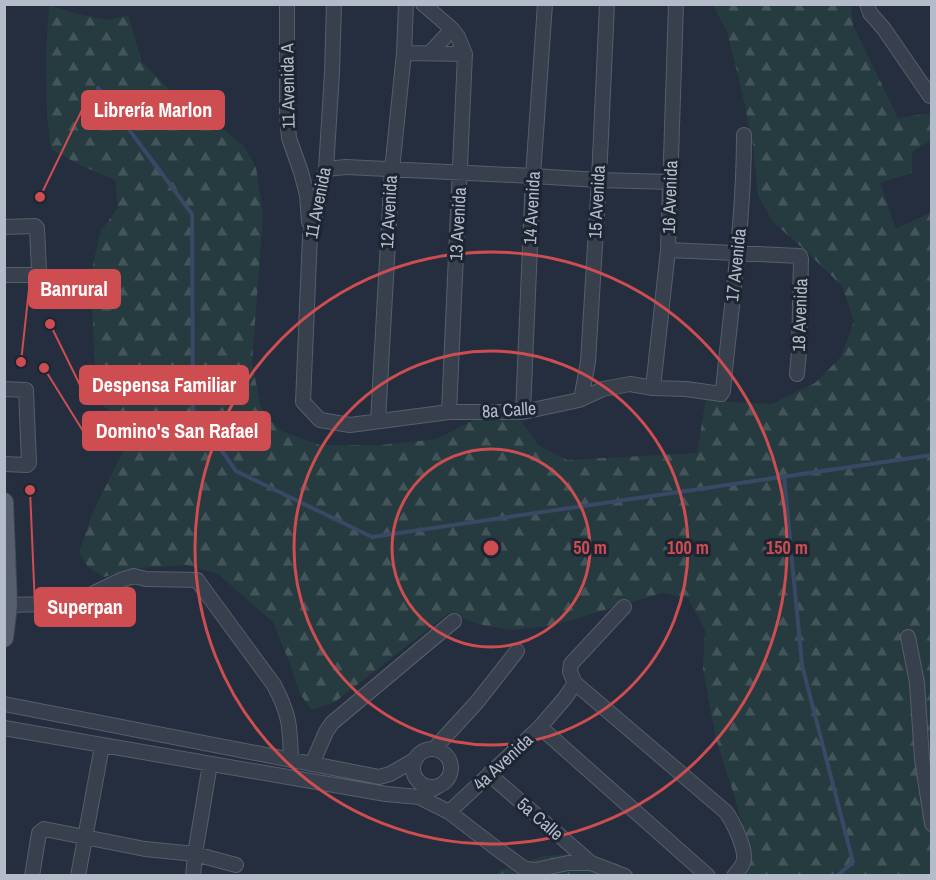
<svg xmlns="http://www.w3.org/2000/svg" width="936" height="880" font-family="'Archivo Narrow',sans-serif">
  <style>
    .forest { fill: url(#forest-firs) }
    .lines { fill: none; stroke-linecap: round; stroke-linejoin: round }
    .stream { stroke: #384865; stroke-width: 4 }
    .minor-casing { stroke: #565e6c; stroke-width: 16 }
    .major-casing { stroke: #414957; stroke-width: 20 }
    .minor { stroke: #38404e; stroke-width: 14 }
    .major { stroke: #565f6e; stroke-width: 18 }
    .ring { fill: none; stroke: #ce4d50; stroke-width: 3 }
    .labels { text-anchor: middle; stroke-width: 6; stroke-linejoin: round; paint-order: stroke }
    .street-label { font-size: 18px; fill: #b4bbc9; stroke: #1d2533 }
    .centre { fill: #ce4d50; stroke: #1d2533; stroke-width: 3 }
    .ring-label { font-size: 18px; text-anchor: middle; font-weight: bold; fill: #ce4d50; stroke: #1d2533; stroke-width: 6; stroke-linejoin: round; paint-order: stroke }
    .leader { fill: none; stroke: #ce4d50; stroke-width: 2 }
    .callout-dot { fill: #ce4d50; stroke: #1d2533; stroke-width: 2 }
    .callout { fill: #ce4d50; stroke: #ce4d50; stroke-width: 2 }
    .callout-label { font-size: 20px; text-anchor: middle; font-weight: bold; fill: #fff }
  </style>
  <defs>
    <pattern id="forest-firs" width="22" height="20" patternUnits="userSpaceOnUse" patternTransform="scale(1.5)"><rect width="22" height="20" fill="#263b3f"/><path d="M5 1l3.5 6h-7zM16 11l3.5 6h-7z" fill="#435559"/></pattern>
  </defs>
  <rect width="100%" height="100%" fill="#242e3e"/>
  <path class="forest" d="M49,5l29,9 31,6 19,-5 14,47 36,36 31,21 34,26 13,22 7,49 -11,147 9,45 20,23 39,14h61l56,-6 44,-23 39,3 18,26 29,15 130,-7 9,-55 26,4 40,2 43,-21 26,-26 13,-36 -12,-35 -34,-33 -35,-31 -15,-27 -5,-51 -13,-61 -13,-51 -14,-27h138l2,20 45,93 33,-5v27l-19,12v21l-32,10 16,46 35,-17v663h-195l14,-20 -15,-57 -19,-59 -13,-70 2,-39 -17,-32 -26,-5 -111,33 -39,4 -35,-6 -28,-11 -114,89 -23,8 -12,-16 -10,-30 -17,-42 -55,-48 -31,-9 -51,3 -32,9 -16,-10 -9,-15 13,-38 38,-77 -10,-18 -24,-19 -5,-126 9,-42 18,-24 -3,-28 -33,-14 -31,-17 -4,-33 -1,-61z
    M573,854l44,10 18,11 -140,1 6,-6 43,-14z"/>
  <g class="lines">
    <path class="stream" d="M98,88l94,126 1,196 43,61 136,66 560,-82
      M784,476l18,189 51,197 -16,14"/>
    <g class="minor-casing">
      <path id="minor" d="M287,4v110l2,24 12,34 6,23 2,27
        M334,4l-2,69 -6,96 -16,67 -7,166 17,18 30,5 99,-13h74l56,-12 24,-11 27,-5 23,4 33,1 35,5 2,-3c8,-85 21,-170 21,-256
        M423,4l29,25 6,8 7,17 -16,358
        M867,4l3,9 14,16 46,67
        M404,53l61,1
        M430,53l22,-24
        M326,169l20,-2 187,9 66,4 72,2
        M4,227l31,-1 2,2 2,43 -3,4h-32
        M668,250l132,6 1,3 -2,92 -2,23
        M653,388l15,-138 8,-246
        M4,389l22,1 3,73 -2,2 -23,-1
        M581,399l7,-37 11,-182 8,-176
        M523,412l10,-236 12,-172
        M378,421l14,-251 12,-117 2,-49
        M4,605l48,-1 34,-7 35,-17 13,-4 12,3 51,1 77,105c16,30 16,42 17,75
        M624,607l-53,57 -1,8 5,11 151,129c7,10 22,39 17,51 -2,5 -6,9 -9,13
        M908,637l9,46 5,76 10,65
        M4,704l375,73 11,-3 26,-15
        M540,727l168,149
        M4,728l382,66 33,3 19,-11
        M434,749l43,-47 40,-51
        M413 768a19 19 0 1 1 38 0a19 19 0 1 1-38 0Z
        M312,764l14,-32 6,-9 122,-102
        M489,774l102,89
        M419,797l30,15 91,-85 25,-29 10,-15
        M449,812l47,36 29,21 10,1 33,-7h23l34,13
        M32,876l7,-43 5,-4 101,20 50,5 41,11
        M78,876l24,-130
        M193,876l2,-22 15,-90"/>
    </g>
    <g class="major-casing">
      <path id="major" d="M4,502l4,103 -4,33"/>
    </g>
    <use href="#minor" class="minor"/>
    <use href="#major" class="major"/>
  </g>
  <g class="ring">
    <circle cx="491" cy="548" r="99"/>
    <circle cx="491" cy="548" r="197"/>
    <circle cx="491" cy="548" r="296"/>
  </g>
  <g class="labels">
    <g class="street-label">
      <text transform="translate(288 86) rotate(-91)" y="6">11 Avenida A</text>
      <text transform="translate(670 197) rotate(-88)" y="6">16 Avenida</text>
      <text transform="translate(597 202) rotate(-87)" y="6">15 Avenida</text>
      <text transform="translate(318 203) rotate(-79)" y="6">11 Avenida</text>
      <text transform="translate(532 208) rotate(-87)" y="6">14 Avenida</text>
      <text transform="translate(389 212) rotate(-87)" y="6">12 Avenida</text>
      <text transform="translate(458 224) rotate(-87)" y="6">13 Avenida</text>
      <text transform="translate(736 265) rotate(-84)" y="6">17 Avenida</text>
      <text transform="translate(800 315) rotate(-88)" y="6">18 Avenida</text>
      <text transform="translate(509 410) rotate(-4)" y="6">8a Calle</text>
      <text transform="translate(503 762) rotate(-43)" y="6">4a Avenida</text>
      <text transform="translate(540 819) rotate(41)" y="6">5a Calle</text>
    </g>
  </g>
  <circle cx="491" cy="548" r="9" class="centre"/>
  <g class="ring-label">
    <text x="590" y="554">50 m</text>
    <text x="688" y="554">100 m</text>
    <text x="787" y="554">150 m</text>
  </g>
  <path class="leader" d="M40 197L82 110M21 362L29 289M50 324L80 385M44 368L83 431M30 490L35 607"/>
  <g class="callout-dot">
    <circle cx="40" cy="197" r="6"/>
    <circle cx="21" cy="362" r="6"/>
    <circle cx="50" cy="324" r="6"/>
    <circle cx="44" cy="368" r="6"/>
    <circle cx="30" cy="490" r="6"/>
  </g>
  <g class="callout">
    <rect x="82" y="91" width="142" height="38" rx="6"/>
    <rect x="29" y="270" width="91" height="38" rx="6"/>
    <rect x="80" y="366" width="168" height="38" rx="6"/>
    <rect x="83" y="412" width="187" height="38" rx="6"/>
    <rect x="35" y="588" width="100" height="38" rx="6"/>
  </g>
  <g class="callout-label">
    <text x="153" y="117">Librería Marlon</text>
    <text x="74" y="296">Banrural</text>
    <text x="164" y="392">Despensa Familiar</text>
    <text x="177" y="438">Domino's San Rafael</text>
    <text x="85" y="614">Superpan</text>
  </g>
  <rect width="936" height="880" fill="none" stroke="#b4bbc9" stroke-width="12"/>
</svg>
